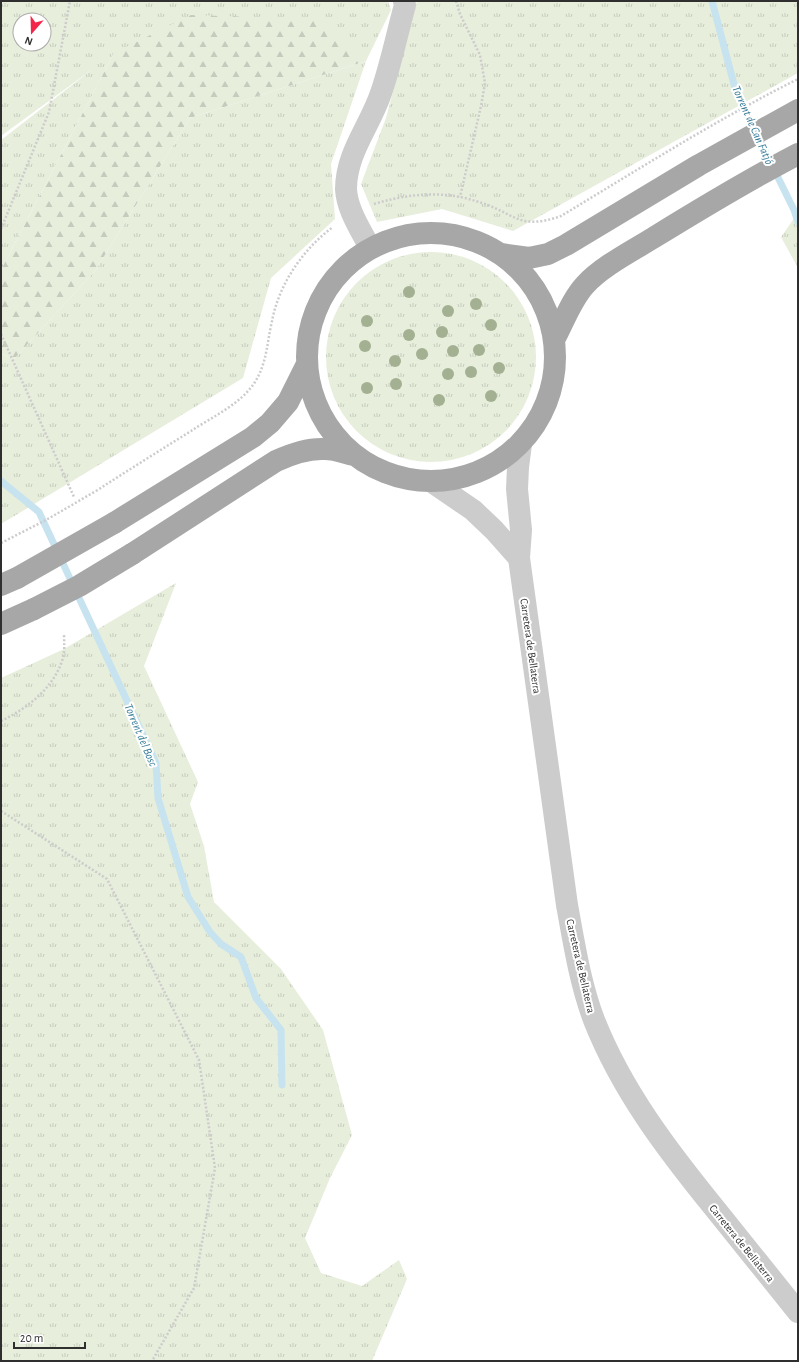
<svg xmlns="http://www.w3.org/2000/svg" width="799" height="1362" font-family="'Alegreya Sans',sans-serif">
  <style>
    .grass { fill: url(#grass-tufts); fill-rule: evenodd }
    .forest { fill: url(#forest-firs) }
    .lines { fill: none; stroke-linecap: round; stroke-linejoin: round }
    .stream { stroke: #c7e3ef; stroke-width: 7 }
    .path { stroke: #ccc; stroke-width: 2.5; stroke-dasharray: 2 2; stroke-linecap: butt }
    .minor { stroke: #ccc; stroke-width: 22 }
    .major { stroke: #a7a7a7; stroke-width: 22 }
    .path-bridge { stroke: #ccc; stroke-width: 2.5; stroke-dasharray: 2 2; stroke-linecap: butt }
    .major-bridge { stroke: #a7a7a7; stroke-width: 22 }
    .tree { fill: #a3b092 }
    .labels { text-anchor: middle; stroke-width: 4; stroke-linejoin: round; paint-order: stroke }
    .street-label { font-size: 11px; fill: #2f2f2f; stroke: #fff }
    .water-label { font-size: 12px; font-style: italic; fill: #367c98; stroke: #fff }
  </style>
  <defs>
    <pattern id="grass-tufts" width="24" height="20" patternUnits="userSpaceOnUse"><rect width="24" height="20" fill="#e7eedc"/><path d="M3 7l-1-3M5 7V3M7 7l1-3M15 17l-1-3M17 17v-4M19 17l1-3" fill="none" stroke="#c6ccbd"/></pattern>
    <pattern id="forest-firs" width="22" height="20" patternUnits="userSpaceOnUse"><rect width="22" height="20" fill="#e7eedc"/><path d="M5 1l3.5 6h-7zM16 11l3.5 6h-7z" fill="#c6ccbd"/></pattern>
  </defs>
  <rect width="100%" height="100%" fill="#fff"/>
  <path class="grass" d="M1,1h387l3,9 -25,51 -35,103 4,55 -64,59 -28,100 -242,146v-170l13,5 81,-88 95,-153 176,-57 -252,-8 -113,217v-130l93,-72 -93,68zM20,20h24v24h-24z
    M417,1h381v72l-285,158 -71,-22 -65,13 -16,-38 25,-66z
    M798,216v52l-17,-31 14,-20z
    M326 357a105 105 0 1 1 210 0a105 105 0 1 1-210 0Z
    M176,583l-32,83 54,116 -8,22 14,42 10,56 67,67 42,61 29,105 -22,43 -25,60 16,35 41,13 37,-26 8,19 -35,82h-371v-683l63,-29z"/>
  <path class="forest" d="M191,15l127,4 48,42 -176,57 -95,153 -81,88 -13,-5v-84l113,-217z"/>
  <g class="lines">
    <path class="stream" d="M712,1l24,91 58,118 4,12
      M1,481l38,31 117,251 2,35 30,99 22,35 11,12 20,13 15,41 25,32 1,55"/>
    <path class="path" d="M456,1l4,13 20,41 5,28 -4,23 -21,91
      M374,204c30,-9 60,-13 91,-6 11,3 22,6 32,11 9,4 18,10 28,12 12,2 25,-1 36,-5 78,-47 155,-96 237,-137
      M1,229l48,-117 21,-111
      M1,334l73,163
      M96,491c31,-20 63,-40 95,-60 21,-14 50,-27 64,-49 12,-19 12,-40 17,-61 7,-37 31,-72 61,-94
      M1,721c27,-13 53,-33 62,-63 2,-8 1,-16 1,-25
      M1,811l106,68 92,181 16,108 -21,120 -42,73"/>
    <path class="minor" d="M370,248c-9,-18 -23,-38 -24,-59 0,-36 24,-63 35,-96 10,-29 16,-59 24,-88l-1,-4
      M521,444l-3,23 -1,22 4,41 -2,28 48,347c7,38 13,78 27,115 28,71 74,131 122,190 27,34 55,68 82,102
      M432,482l41,28 21,20 25,28"/>
    <path class="major" d="M307 357a124 124 0 1 1 248 0a124 124 0 1 1-248 0Z
      M501,254l28,4 19,-4 18,-9 133,-80 99,-55
      M555,338c9,-17 17,-39 30,-53 16,-18 47,-34 68,-47 47,-29 95,-58 145,-84
      M114,523l139,-86 17,-14 18,-21 18,-36
      M132,554l144,-93c15,-7 32,-13 49,-12 10,0 20,4 29,6
      M1,585l16,-7
      M1,624l33,-15"/>
    <path class="path-bridge" d="M1,543l45,-23 50,-29"/>
    <path class="major-bridge" d="M17,578l97,-55
      M34,609l45,-23 53,-32"/>
  </g>
  <g class="tree">
    <circle cx="409" cy="292" r="6"/>
    <circle cx="476" cy="304" r="6"/>
    <circle cx="448" cy="311" r="6"/>
    <circle cx="367" cy="321" r="6"/>
    <circle cx="491" cy="325" r="6"/>
    <circle cx="442" cy="332" r="6"/>
    <circle cx="409" cy="335" r="6"/>
    <circle cx="365" cy="346" r="6"/>
    <circle cx="479" cy="350" r="6"/>
    <circle cx="453" cy="351" r="6"/>
    <circle cx="422" cy="354" r="6"/>
    <circle cx="395" cy="361" r="6"/>
    <circle cx="499" cy="368" r="6"/>
    <circle cx="471" cy="372" r="6"/>
    <circle cx="448" cy="374" r="6"/>
    <circle cx="396" cy="384" r="6"/>
    <circle cx="367" cy="388" r="6"/>
    <circle cx="491" cy="396" r="6"/>
    <circle cx="439" cy="400" r="6"/>
  </g>
  <g class="labels">
    <g class="street-label">
      <text transform="translate(531 646) rotate(82)" y="4">Carretera de Bellaterra</text>
      <text transform="translate(581 966) rotate(77)" y="4">Carretera de Bellaterra</text>
      <text transform="translate(742 1243) rotate(51)" y="4">Carretera de Bellaterra</text>
    </g>
    <g class="water-label">
      <text transform="translate(753 125) rotate(66)" y="4">Torrent de Can Fatjó</text>
      <text transform="translate(141 735) rotate(67)" y="4">Torrent del Bosc</text>
    </g>
  </g>
  <rect width="799" height="1362" fill="none" stroke="#2f2f2f" stroke-width="4"/>
  <g transform="translate(32 32) rotate(200)"><circle r="19" fill="#ffffff" stroke="#acacac"/>
  <path d="M0-3L7 15L0 10L-7 15Z" fill="#f32548"/>
  <text y="-6" font-size="11" font-weight="bold" text-anchor="middle" fill="#2f2f2f">N</text>
  </g>
  <path d="M14 1342v6h71v-6" fill="none" stroke="#2f2f2f" stroke-width="2"/>
  <text x="20" y="1342" font-size="12" fill="#2f2f2f" stroke="#ffffff" stroke-width="3" paint-order="stroke">20 m</text>
</svg>
